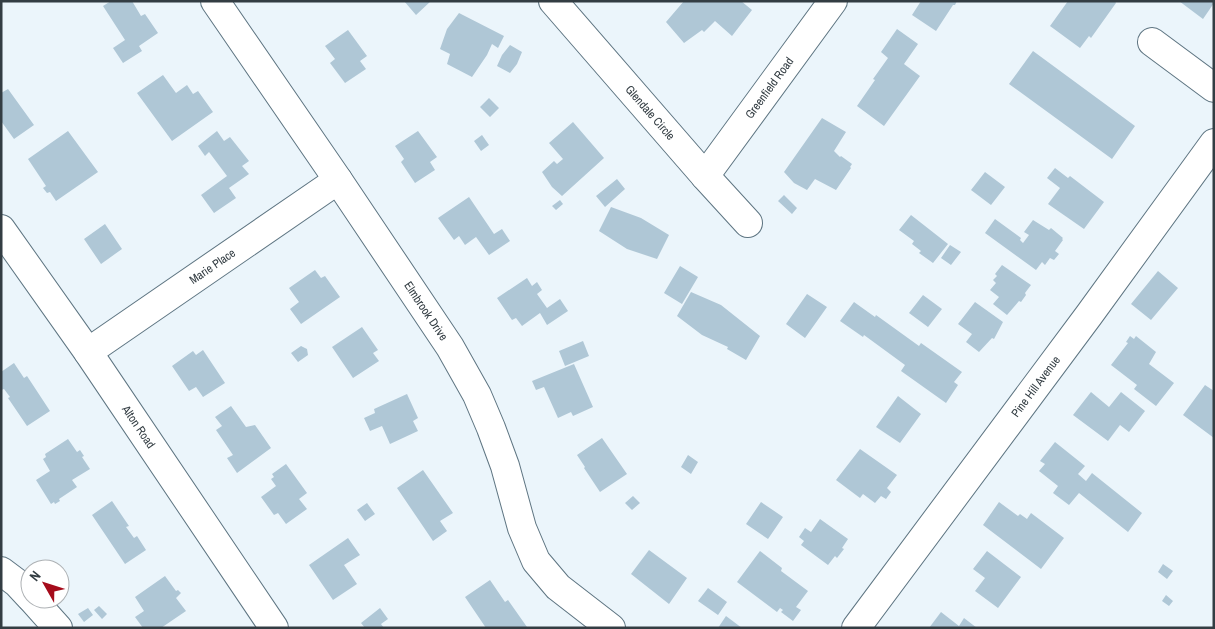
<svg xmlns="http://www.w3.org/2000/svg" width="1215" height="629" font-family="'Archivo Narrow',sans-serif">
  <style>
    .building { fill: #afc7d6 }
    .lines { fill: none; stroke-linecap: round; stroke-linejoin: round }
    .minor-casing { stroke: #5e7582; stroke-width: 30 }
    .minor { stroke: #fff; stroke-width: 28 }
    .labels { text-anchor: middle; stroke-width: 5; stroke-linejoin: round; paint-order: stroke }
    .street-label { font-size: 12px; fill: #333d43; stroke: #fff }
  </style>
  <rect width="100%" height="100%" fill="#ebf5fb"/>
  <path class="building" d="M111,1h21l9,15 4,-2 13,19 -19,13 3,5 -19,12 -10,-15 12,-8 -22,-34z
    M404,1h27l-15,14z
    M684,1h57l11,9 -20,26 -17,-15 -11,11 -2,-2 -18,13 -18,-21z
    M921,1h36l-2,4h-2l-17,26 -24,-16z
    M1068,1h47l1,2 -25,35 -2,-2 -9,12 -30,-22z
    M1179,1h35v2l-11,16z
    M459,13l45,23 -6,12 -6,-4 -5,11 -15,22 -25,-13 3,-10 -10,-5 7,-20z
    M897,29l21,15 -14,20 16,12 -36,50 -27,-20 18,-26 -2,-1 15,-21 -7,-6z
    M348,30l19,26 -7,5 6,8 -21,14 -15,-20 5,-4 -10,-13z
    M510,45l12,7 -5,12 -7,9 -13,-7 5,-11z
    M1033,51l102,75 -23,33 -103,-75z
    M163,75l13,18 11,-8 6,9 5,-3 15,21 -41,29 -35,-48z
    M8,89l26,36 -20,14 -13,-18v-28z
    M489,98l10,10 -9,9 -10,-10z
    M822,118l24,14 -12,19 6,6 1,-1 11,8 -2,3 1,1 -15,22 -21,-11 -8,11 -13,-7 -10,-11z
    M573,122l31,36 -42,38 -10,-9 -10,-15 12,-11 3,3 6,-5 -14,-16z
    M68,131l30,41 -42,29 -6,-9 -3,1 -4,-5 3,-2 -18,-27z
    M217,131l7,10 6,-4 19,24 -7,5 7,8 -20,14 7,10 -22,15 -13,-18 26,-19 -18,-24 -4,4 -7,-10z
    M418,131l19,26 -7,5 5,8 -20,13 -14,-21 3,-3 -9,-13z
    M482,135l7,10 -8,6 -7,-10z
    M1055,168l13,10 2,-2 34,26 -20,27 -36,-25 12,-16 -13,-10z
    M985,172l20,15 -14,18 -20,-15z
    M617,179l8,10 -20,18 -9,-11z
    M784,195l13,13 -5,6 -14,-13z
    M469,197l25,37 8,-5 8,12 -21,14 -13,-18 -11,8 -6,-9 -5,4 -16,-22z
    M560,200l3,4 -7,6 -4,-4z
    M611,207l30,11 28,17 -12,24 -30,-10 -28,-18z
    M911,215l37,29 -15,19 -14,-10 2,-2 -9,-7 2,-3 -15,-11z
    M995,219l26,19 -1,2 3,3 6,-8 -5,-3 9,-12 16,10 2,-2 12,10 -1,1 1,1 -8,11 4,3 -5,6 -4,-2 -5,7 -3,-3 -6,8 -51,-37z
    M105,224l17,25 -21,15 -17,-25z
    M950,245l11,7 -10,13 -10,-7z
    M1002,265l29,20 -6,8 1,2 -5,7 -2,-1 -12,14 -14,-11 6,-7 -9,-7 6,-7 -3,-3 4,-4 -2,-2z
    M680,266l18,11 -16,27 -18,-11z
    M315,270l6,8 4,-2 15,21 -39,27 -11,-15 9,-7 -10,-14z
    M1158,271l20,17 -27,32 -20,-16z
    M527,278l5,8 5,-4 5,8 -5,4 10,14 13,-9 8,12 -21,14 -7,-12 -18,13 -6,-8 -4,2 -15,-22z
    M691,292l30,13 39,31 -14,24 -19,-11 1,-2 -26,-12 -25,-19z
    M807,294l20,13 -22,31 -19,-14z
    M923,295l19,14 -14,18 -19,-14z
    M854,302l21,15 1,-2 43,31 2,-3 41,29 -8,10 4,3 -12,18 -45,-32 4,-6 -41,-30 -1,2 -23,-16z
    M975,302l28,20 -9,17 -2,-1 -13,14 -13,-10 6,-8 -14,-10z
    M362,327l16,23 -5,3 6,8 -26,17 -21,-31z
    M1130,336l4,3 2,-3 20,16 -7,12 25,19 -18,23 -22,-17 3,-4 -26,-20 17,-22 -2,-1z
    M583,341l6,15 -24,10 -6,-15z
    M301,346l6,3 1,6 -10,7 -7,-9z
    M203,350l22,33 -22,14 -7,-10 -7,4 -17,-25 21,-15 3,4z
    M14,363l10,15 3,-2 23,35 -23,15 -19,-28 2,-1 -6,-8 -3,1v-18z
    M574,364l19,43 -20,9 -2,-4 -13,6 -14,-31 -8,3 -4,-9z
    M1205,385l9,6v47l-31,-23z
    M1091,392l18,15 12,-15 24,19 -16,21 -9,-7 -12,16 -35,-26z
    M407,394l11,24 -5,3 5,10 -28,13 -8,-18 -12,5 -6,-13 11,-5 -1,-4z
    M898,396l23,18 -21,29 -24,-16z
    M231,406l15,21 9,-2 16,23 -34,25 -10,-15 6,-3 -17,-25 6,-4 -7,-9z
    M602,438l25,36 -27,18 -16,-24 1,-1 -8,-12z
    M68,439l9,13 3,-2 4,6 -2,1 8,12 -18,11 5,7 -18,12 1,2 -5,3 -1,-2 -3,2 -15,-24 14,-9 -7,-12 3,-2 -1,-3z
    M1055,442l30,24 -7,8 8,7 6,-8 50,40 -14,19 -49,-39 -10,12 -16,-12 5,-7 -19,-15 6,-7 -5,-3z
    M860,449l37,26 -10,13 4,4 -5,7 -5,-3 -6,7 -12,-9 -3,4 -24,-18z
    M688,455l10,7 -7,12 -10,-7z
    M286,464l21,29 -8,6 8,10 -21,15 -8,-11 -4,2 -13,-18 15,-11 -5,-7 3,-2 -2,-3z
    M423,470l30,43 -13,8 7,10 -14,10 -36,-53z
    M633,496l7,7 -8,7 -7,-7z
    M112,501l17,25 -3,1 8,11 3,-2 9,14 -21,14 -33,-49z
    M761,502l22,15 -15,22 -22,-15z
    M999,502l19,14 2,-2 7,5 4,-6 33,25 -23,31 -58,-44z
    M367,503l8,11 -10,7 -8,-11z
    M820,519l28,20 -6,9 2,1 -7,9 -2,-2 -7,9 -27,-20 3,-4 -5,-4 6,-9 6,4z
    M348,538l12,17 -16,10 13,19 -24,16 -24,-35z
    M649,550l38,28 -18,26 -38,-30z
    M760,551l22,17 -1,3 27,20 -12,16 5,3 -8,11 -12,-9 2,-2 -3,-2 -3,4 -40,-30z
    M987,551l34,26 -23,31 -23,-17 10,-13 -12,-9z
    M1163,564l10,7 -6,8 -9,-7z
    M165,576l11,15 2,-1 3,3 -5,5 10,13 -25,17h-18l-8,-11 9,-6 -9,-14z
    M490,580l15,22 3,-2 19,27 -41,1 -21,-31z
    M708,588l19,14 -9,13 -20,-14z
    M1166,595l7,6 -4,5 -7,-5z
    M99,606l8,8 -5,5 -8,-9z
    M88,608l5,7 -9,7 -6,-8z
    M380,608l8,11 -7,5 3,4h-19l-4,-5z
    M941,612l18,14 5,-8 13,10h-48z
    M726,616l16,12h-24z"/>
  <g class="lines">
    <g class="minor-casing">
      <g id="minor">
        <path id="s1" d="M215,1l123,179 112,167 27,48 14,33 14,38 17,62 14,33 22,26 53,41"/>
        <path id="s2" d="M553,1l152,175 43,47"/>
        <path d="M1152,42l62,46"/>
        <path id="s3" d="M705,176l128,-175"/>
        <path id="s4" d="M1,229l87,123 186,276"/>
        <path id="s5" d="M88,352l250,-172"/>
        <path d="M1,571l16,12 13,14"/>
        <path d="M32,599l26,29"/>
        <path id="s6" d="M856,628l233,-313 125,-172"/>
      </g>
    </g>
    <use href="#minor" class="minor"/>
  </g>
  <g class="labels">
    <g class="street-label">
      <text dy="4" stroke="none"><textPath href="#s3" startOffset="109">Greenfield Road</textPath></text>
      <text dy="4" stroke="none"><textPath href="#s2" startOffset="148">Glendale Circle</textPath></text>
      <text dy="4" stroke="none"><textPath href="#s5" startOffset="151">Marie Place</textPath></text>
      <text dy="4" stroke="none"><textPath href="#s1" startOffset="375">Elmbrook Drive</textPath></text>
      <text dy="4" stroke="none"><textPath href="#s6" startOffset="301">Pine Hill Avenue</textPath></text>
      <text dy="4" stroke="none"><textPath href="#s4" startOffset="241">Alton Road</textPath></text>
    </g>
  </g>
  <rect width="1215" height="629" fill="none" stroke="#333d43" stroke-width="5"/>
  <g transform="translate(45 584) rotate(309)"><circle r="24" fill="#ffffff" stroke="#adb1b4"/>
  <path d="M0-4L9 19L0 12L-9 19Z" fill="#a50b1b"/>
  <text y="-8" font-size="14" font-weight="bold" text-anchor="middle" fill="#333d43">N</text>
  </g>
</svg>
